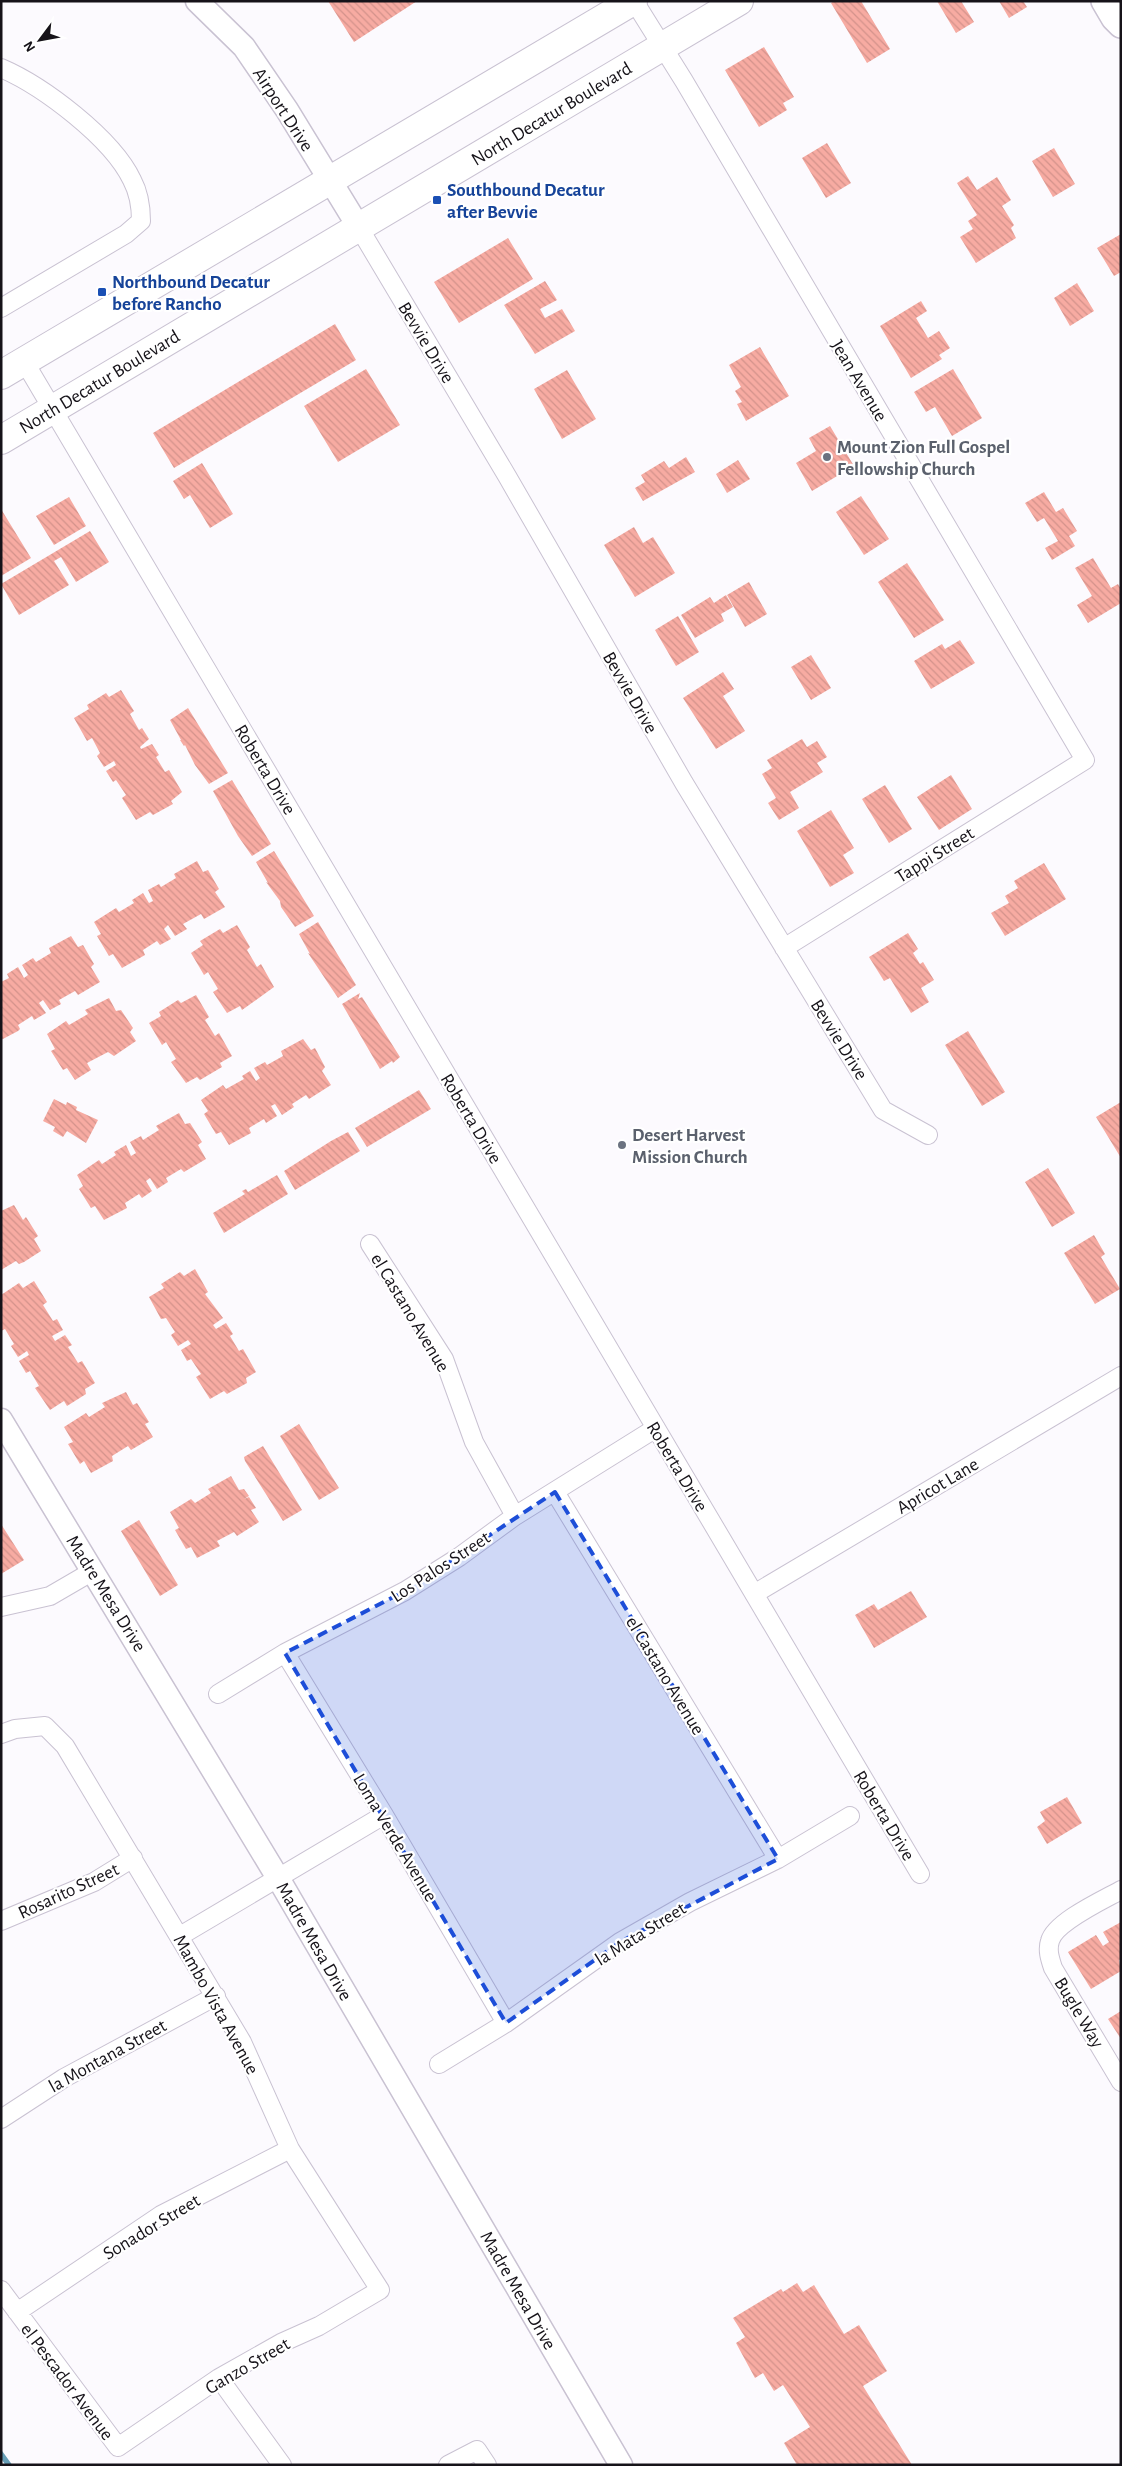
<svg xmlns="http://www.w3.org/2000/svg" width="1122" height="2466" font-family="'Alegreya Sans',sans-serif">
  <style>
    .lines { fill: none; stroke-linecap: round; stroke-linejoin: round }
    .stream { stroke: #679fb7; stroke-width: 5.5 }
    .building { fill: url(#building-back-hatch) }
    .minor-casing { stroke: #c9c2d2; stroke-width: 20 }
    .tertiary-casing { stroke: #c9c2d2; stroke-width: 25 }
    .secondary-casing { stroke: #c9c2d2; stroke-width: 28 }
    .primary-casing { stroke: #c9c2d2; stroke-width: 30 }
    .minor { stroke: #fff; stroke-width: 18 }
    .tertiary { stroke: #fff; stroke-width: 22 }
    .secondary { stroke: #fff; stroke-width: 25 }
    .primary { stroke: #fff; stroke-width: 28 }
    .marked { fill: #1d4ed8; fill-opacity: 0.2; stroke: #1d4ed8; stroke-width: 4; stroke-dasharray: 10 6; stroke-linejoin: round }
    .transit-dot { fill: #1a4fb4; stroke: #fff; stroke-width: 2 }
    .worship-dot { fill: #6b7280; stroke: #fff; stroke-width: 2 }
    .labels { text-anchor: middle; stroke-width: 4.5; stroke-linejoin: round; paint-order: stroke }
    .street-label { font-size: 19px; fill: #161319; stroke: #fff }
    .transit-label { font-size: 19px; font-weight: bold; fill: #164399; stroke: #fff; text-anchor: start }
    .worship-label { font-size: 19px; font-weight: bold; fill: #5b616d; stroke: #fff; text-anchor: start }
  </style>
  <defs>
    <pattern id="building-back-hatch" width="6" height="6" patternUnits="userSpaceOnUse" patternTransform="scale(1.25)"><rect width="6" height="6" fill="#f7aba2"/><path d="M-1 5l2 2M0 0l6 6M5-1l2 2" fill="none" stroke="#d3928b"/></pattern>
  </defs>
  <rect width="100%" height="100%" fill="#fcfafe"/>
  <g class="lines">
    <path class="stream" d="M1,2454l8,11"/>
  </g>
  <path class="building" d="M328,1h89l-63,41z
    M834,1h27l29,48 -23,14 -36,-60z
    M937,1h24l13,21 -18,11z
    M999,1h24l4,6 -18,11z
    M764,47l30,50 -11,6 4,7 -28,17 -34,-57z
    M827,143l24,40 -25,15 -24,-40z
    M1054,148l21,36 -22,13 -21,-36z
    M968,176l9,14 20,-13 14,23 -9,6 12,19 -3,3 5,10 -40,25 -16,-26 13,-8 -5,-8 9,-6 -20,-32z
    M1121,234v38l-7,4 -17,-28z
    M508,238l25,41 -74,44 -25,-41z
    M545,281l12,19 -17,9 5,9 17,-9 13,22 -40,23 -31,-49z
    M1077,283l17,28 -24,15 -16,-28z
    M921,301l6,10 -11,7 12,20 11,-7 11,17 -11,7 3,4 -31,19 -31,-52z
    M335,324l21,36 -182,108 -21,-35z
    M760,347l29,49 -43,25 -9,-17 5,-2 -7,-11 6,-4 -12,-22z
    M366,369l34,56 -62,37 -34,-56z
    M953,369l29,49 -30,18 -17,-29 -9,5 -12,-20z
    M567,370l29,49 -34,20 -28,-50z
    M830,426l24,40 -42,25 -16,-28 20,-12 -7,-13z
    M686,457l9,15 -52,29 -8,-13 10,-6 -4,-7 23,-14 5,7z
    M738,460l12,19 -23,14 -11,-19z
    M202,463l31,51 -23,14 -20,-33 -6,4 -11,-18z
    M1044,492l12,20 7,-4 14,23 -8,5 6,10 -23,14 -7,-12 13,-7 -14,-23 -7,4 -12,-19z
    M861,496l28,43 -25,16 -28,-43z
    M69,497l17,29 -32,19 -18,-29z
    M1,509l30,49 -30,18z
    M634,527l9,16 10,-6 22,36 -40,24 -31,-52z
    M90,531l19,31 -33,20 -15,-25 -7,4 15,24 -50,30 -18,-31z
    M1093,558l18,30 7,-4 3,5v14l-33,20 -11,-18 15,-9 -17,-28z
    M907,563l37,57 -30,18 -36,-56z
    M749,582l18,32 -22,13 -18,-32z
    M726,595l7,12 -12,7 3,7 -29,17 -14,-23 29,-18 4,6z
    M678,616l21,36 -23,14 -21,-36z
    M960,640l15,23 -44,26 -17,-28 28,-17 3,5z
    M811,655l20,33 -20,12 -20,-33z
    M723,672l11,17 -11,7 22,35 -29,18 -33,-51z
    M121,690l13,21 -4,3 9,16 3,-2 7,11 -9,8 1,2 11,-5 7,11 -3,2 9,15 4,-2 13,22 -11,9 2,3 -20,11 -3,-3 -14,8 -14,-22 4,-3 -10,-15 -3,2 -7,-11 10,-6 -2,-4 -10,6 -7,-11 3,-3 -8,-15 -5,3 -13,-23 15,-9 -2,-4 19,-12 3,4z
    M188,708l40,65 -19,11 -14,-19 -10,-20 -1,1 -4,-6h1l-11,-20z
    M802,739l5,8 10,-6 10,16 -10,6 6,9 -33,20 9,16 -20,12 -11,-17 8,-5 -14,-24 10,-6 -5,-8z
    M951,775l21,34 -33,21 -22,-33z
    M232,780l39,64 -19,12 -14,-20 -25,-45z
    M885,785l27,44 -23,14 -27,-44z
    M831,810l23,38 -11,7 11,18 -24,14 -33,-56z
    M274,851l40,65 -19,11 -14,-20 -1,-6 -14,-19 2,1 -12,-21z
    M197,861l6,11 5,-2 11,19 -4,3 10,15 -21,12 -3,-5 -18,10 4,5 -12,7 -7,-11 -4,4 7,10 -11,6 -3,-4 -14,9 2,5 -23,13 -9,-14 -4,2 -12,-20 4,-2 -7,-12 22,-14 3,4 15,-9 -2,-3 11,-7 6,10 4,-2 -5,-11 11,-6 2,3 15,-9 -2,-4z
    M1044,863l22,36 -61,37 -14,-23 18,-10 -4,-7 13,-8 -4,-7z
    M318,922l38,63 -18,13 -30,-45 2,1 -11,-20z
    M237,925l13,22 -3,3 10,17 4,-3 13,23 -32,23 -2,-4 -13,7 -14,-21 5,-3 -10,-17 -4,3 -13,-22 12,-8 -3,-4 20,-12 3,4z
    M908,933l10,16 -5,4 7,11 3,-2 11,18 -13,8 8,14 -18,11 -21,-35 -6,3 -15,-24z
    M71,936l7,11 5,-2 11,19 -3,3 9,15 -22,13 -3,-4 -16,9 2,4 -11,6 -7,-10 -4,3 7,10 -12,7 -2,-4 -14,9 2,4 -2,2 -17,9v-58l8,-4 -2,-4 11,-7 6,11 4,-3 -6,-10 11,-7 3,4 15,-9 -2,-5z
    M360,993l-2,6 4,-2 38,60 -7,6 -1,-2 -12,8 -38,-65z
    M196,995l13,22 -4,3 10,16 4,-3 13,23 -12,7 2,4 -22,13 -3,-3 -11,6 -15,-21 5,-3 -10,-17 -4,3 -13,-22 12,-7 -2,-4 19,-12 3,3z
    M109,998l7,13 5,-1 12,18 -3,4 6,9 -22,15 -6,-4 -21,11 4,7 -16,10 -8,-12 -4,2 -12,-19 4,-2 -8,-15 19,-13 3,4 19,-11 -3,-4z
    M968,1031l37,61 -23,14 -37,-61z
    M303,1039l8,11 4,-2 10,19 -3,4 9,14 -22,14 -3,-4 -14,9 2,3 -12,8 -7,-11 -4,2 6,10 -11,7 -2,-4 -15,9 2,5 -22,12 -8,-13 -5,2 -12,-20 4,-3 -7,-11 22,-15 3,4 18,-10 -2,-3 8,-5 6,10 4,-3 -6,-10 11,-6 2,3 16,-9 -2,-5z
    M419,1090l12,19 -64,38 -12,-19z
    M54,1099l12,6 1,-3 10,5 -1,3 22,10 -12,23 -19,-12 -4,6 -10,-6 2,-4 -12,-6z
    M1121,1102v56l-25,-41z
    M179,1113l6,11 5,-1 12,19 -4,3 8,14 -22,13 -3,-3 -15,9 2,4 -11,7 -7,-11 -4,3 6,10 -10,7 -3,-4 -14,9 2,5 -23,12 -9,-14 -4,2 -12,-19 4,-3 -6,-11 22,-15 3,4 14,-9 -2,-3 12,-7 5,11 5,-3 -6,-11 11,-6 2,4 16,-10 -3,-4z
    M348,1132l12,19 -65,39 -11,-19 47,-30z
    M1048,1168l27,45 -23,14 -27,-45z
    M277,1175l11,19 -64,39 -11,-20 32,-19 -3,-3 4,-2 2,3z
    M14,1205l9,15 3,-3 12,19 -4,3 7,12 -17,11 -5,2 -3,-3 -15,9v-59z
    M1094,1235l11,19 -4,3 19,32 -25,15 -31,-51z
    M195,1269l13,23 -3,2 18,24 -10,7 3,4 10,-6 7,11 -3,2 9,15 4,-2 13,23 -10,6 1,5 -20,11 -3,-3 -14,8 -14,-22 5,-3 -10,-15 -4,2 -6,-11 10,-6 -3,-4 -10,6 -7,-11 4,-3 -9,-14 -5,1 -12,-22 15,-9 -3,-4 19,-12 4,4z
    M34,1281l13,21 -4,3 10,16 4,-2 6,11 -11,6 3,5 10,-6 7,10 -4,2 10,16 4,-2 13,22 -10,6 1,5 -19,12 -3,-5 -14,9 -15,-22 4,-2 -9,-15 -4,2 -7,-12 10,-6 -2,-4 -9,6 -7,-11 3,-2 -9,-15 -4,2v-36l18,-12 4,5z
    M126,1392l7,13 4,-2 12,19 -4,2 8,13 -22,13 -3,-4 -16,10 1,5 -22,12 -7,-12 -4,3 -12,-20 5,-2 -9,-15 22,-14 3,4 16,-10 -3,-4z
    M299,1424l40,64 -20,12 -39,-64z
    M263,1446l39,64 -19,11 -38,-60 -1,-4z
    M231,1476l8,14 5,-1 5,7 -5,3 5,-2 7,11 -5,2 8,12 -22,14 -3,-4 -17,9 3,5 -23,12 -6,-11 -5,2 -11,-19 4,-2 -9,-16 21,-13 4,4 16,-10 -3,-4z
    M139,1520l39,65 -18,11 -39,-65z
    M1,1524l23,36 -23,14z
    M911,1591l16,26 -53,31 -19,-33 19,-11 4,6z
    M1067,1797l15,26 -35,21 -10,-17 8,-6 -5,-9z
    M1121,1922v37l-2,1 2,11 -30,18 -23,-37 28,-17 7,11 6,-4 -6,-10z
    M1121,2011v28l-13,-20z
    M797,2283l6,9 11,-7 30,49 15,-9 28,46 -24,15 49,79h-115l-13,-22 26,-16 -27,-42 -9,6 -11,-18 -8,5 -19,-35 9,-6 -12,-19 48,-29 2,3z"/>
  <g class="lines">
    <g class="minor-casing">
      <path id="minor" d="M634,1l50,80 401,679 -301,188
        M1,68c42,18 111,70 131,112 7,13 9,26 9,41l-15,13 -125,74
        M358,226l149,250 177,307 199,327 45,25
        M24,361l896,1513
        M370,1244l74,115 30,83 41,74
        M555,1492l223,367
        M754,1594l367,-218
        M1,1607l49,-11 43,-25
        M285,1653l99,162 122,208
        M218,1694l67,-41 120,-62 54,-34 56,-41 141,-88
        M1,1734l14,-5 30,-3 20,20 177,296 48,107 90,141 -61,36 -38,17 -62,35 -101,69 -117,-157
        M1121,1890c-18,10 -66,32 -71,51 -3,9 0,18 3,27l68,114
        M1,1921l93,-39 39,-24
        M180,1936l204,-121
        M439,2064l67,-41 114,-81 70,-40 88,-43 72,-43
        M1,2119l63,-41 152,-82
        M17,2312l144,-97 129,-66
        M219,2378l63,87
        M448,2465l29,-15 10,15"/>
    </g>
    <g class="tertiary-casing">
      <path id="tertiary" d="M197,1l47,46 43,63 71,116
        M1,1420l277,458 343,587"/>
    </g>
    <g class="secondary-casing">
      <path id="secondary" d="M1104,1l10,17 7,7"/>
    </g>
    <g class="primary-casing">
      <path id="primary" d="M1,375l632,-374
        M1,440l738,-439"/>
    </g>
    <use href="#minor" class="minor"/>
    <use href="#tertiary" class="tertiary"/>
    <use href="#secondary" class="secondary"/>
    <use href="#primary" class="primary"/>
  </g>
  <path class="marked" d="M555,1492l223,367 -158,83 -114,81 -221,-370 120,-62z"/>
  <g class="transit-dot">
    <rect x="432" y="195" width="10" height="10" rx="2.5"/>
    <rect x="97" y="287" width="10" height="10" rx="2.5"/>
  </g>
  <g class="worship-dot">
    <circle cx="827" cy="457" r="5"/>
    <circle cx="622" cy="1145" r="5"/>
  </g>
  <g class="labels">
    <g class="street-label">
      <text transform="translate(284 109) rotate(57)" y="7">Airport Drive</text>
      <text transform="translate(551 113) rotate(-31)" y="7">North Decatur Boulevard</text>
      <text transform="translate(427 342) rotate(59)" y="7">Bevvie Drive</text>
      <text transform="translate(860 380) rotate(59)" y="7">Jean Avenue</text>
      <text transform="translate(99 381) rotate(-31)" y="7">North Decatur Boulevard</text>
      <text transform="translate(631 692) rotate(60)" y="7">Bevvie Drive</text>
      <text transform="translate(266 769) rotate(59)" y="7">Roberta Drive</text>
      <text transform="translate(934 854) rotate(-32)" y="7">Tappi Street</text>
      <text transform="translate(840 1039) rotate(58)" y="7">Bevvie Drive</text>
      <text transform="translate(472 1118) rotate(59)" y="7">Roberta Drive</text>
      <text transform="translate(411 1312) rotate(59)" y="7">el Castano Avenue</text>
      <text transform="translate(678 1466) rotate(59)" y="7">Roberta Drive</text>
      <text transform="translate(937 1485) rotate(-31)" y="7">Apricot Lane</text>
      <text transform="translate(440 1566) rotate(-33)" y="7">Los Palos Street</text>
      <text transform="translate(107 1593) rotate(58)" y="7">Madre Mesa Drive</text>
      <text transform="translate(666 1675) rotate(59)" y="7">el Castano Avenue</text>
      <text transform="translate(885 1815) rotate(59)" y="7">Roberta Drive</text>
      <text transform="translate(396 1837) rotate(59)" y="7">Loma Verde Avenue</text>
      <text transform="translate(68 1890) rotate(-25)" y="7">Rosarito Street</text>
      <text transform="translate(640 1933) rotate(-32)" y="7">la Mata Street</text>
      <text transform="translate(315 1941) rotate(60)" y="7">Madre Mesa Drive</text>
      <text transform="translate(217 2004) rotate(61)" y="7">Mambo Vista Avenue</text>
      <text transform="translate(1080 2012) rotate(59)" y="7">Bugle Way</text>
      <text transform="translate(107 2055) rotate(-29)" y="7">la Montana Street</text>
      <text transform="translate(151 2226) rotate(-31)" y="7">Sonador Street</text>
      <text transform="translate(519 2290) rotate(60)" y="7">Madre Mesa Drive</text>
      <text transform="translate(247 2365) rotate(-30)" y="7">Ganzo Street</text>
      <text transform="translate(68 2381) rotate(53)" y="7">el Pescador Avenue</text>
    </g>
    <g class="transit-label">
      <text x="447" y="196">Southbound Decatur<tspan x="447" dy="22">after Bevvie</tspan></text>
      <text x="112" y="288">Northbound Decatur<tspan x="112" dy="22">before Rancho</tspan></text>
    </g>
    <g class="worship-label">
      <text x="837" y="453">Mount Zion Full Gospel<tspan x="837" dy="22">Fellowship Church</tspan></text>
      <text x="632" y="1141">Desert Harvest<tspan x="632" dy="22">Mission Church</tspan></text>
    </g>
  </g>
  <rect width="1122" height="2466" fill="none" stroke="#161319" stroke-width="5"/>
  <g transform="translate(40 40) rotate(238)" stroke="#ffffff" stroke-width="4" paint-order="stroke">
  <path d="M0-4L9 19L0 12L-9 19Z" fill="#161319"/>
  <text y="-8" font-size="14" font-weight="bold" text-anchor="middle" fill="#161319">N</text>
  </g>
</svg>
